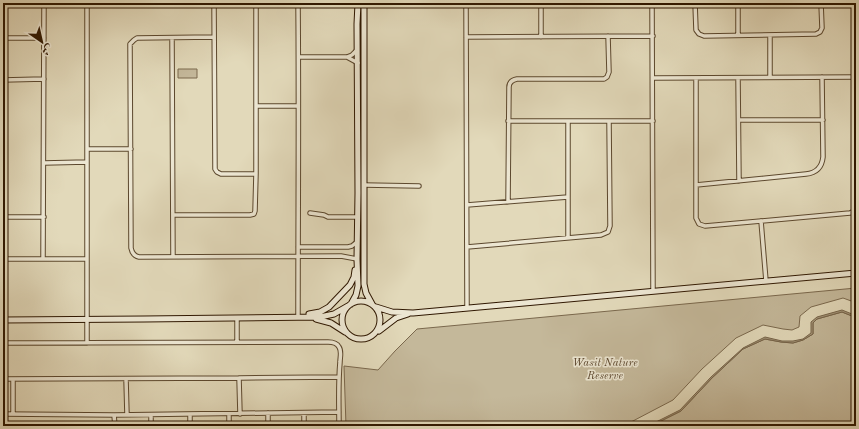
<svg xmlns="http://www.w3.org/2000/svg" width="859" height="429" font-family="'Old Standard TT',Amiri,serif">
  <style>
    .green { fill: #c4b89a; stroke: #7a684d }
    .water { fill: #a5977b; stroke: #76644a }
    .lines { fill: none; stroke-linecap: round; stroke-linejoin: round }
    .minor-casing { stroke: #5c482e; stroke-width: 5.5 }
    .secondary-casing { stroke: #2f1700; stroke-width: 7 }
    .minor { stroke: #ece6d2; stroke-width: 3.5 }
    .secondary { stroke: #ece6d2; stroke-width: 5 }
    .labels { text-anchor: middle; stroke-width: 3; stroke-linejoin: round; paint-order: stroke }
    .park-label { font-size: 11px; font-style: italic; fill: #5c472e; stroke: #ece6d2 }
  </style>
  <rect width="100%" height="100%" fill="#e2d9ba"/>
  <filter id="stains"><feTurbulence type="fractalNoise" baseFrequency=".005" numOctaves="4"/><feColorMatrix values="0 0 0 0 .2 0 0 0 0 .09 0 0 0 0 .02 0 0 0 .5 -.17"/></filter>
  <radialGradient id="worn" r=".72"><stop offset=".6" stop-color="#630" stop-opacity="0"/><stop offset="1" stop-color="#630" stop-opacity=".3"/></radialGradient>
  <path class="green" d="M178,69h19v9h-19z
    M856,288v14h-2l-11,-4 -32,9 -11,9 -1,11 -7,3 -9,-1 -20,-4 -27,13 -34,31 -29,31 -42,22 -6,4h-279l-2,-60 34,4 17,-19 22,-22z
    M842,312l10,4 4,-1v111h-205l30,-15 31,-33 31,-29 22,-10 16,3 12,1 10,-3 10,-6v-12l4,-3z"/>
  <path class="water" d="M842,310l10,4h4v1l-4,1 -10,-4 -25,7 -4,4v11l-10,6 -10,3 -12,-1 -16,-3 -22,10 -31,29 -31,33 -30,15h-3l32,-16 31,-33 32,-29 22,-11 17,4h11l10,-2 8,-6v-11l6,-5z"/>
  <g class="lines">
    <g class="minor-casing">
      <path id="minor" d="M87,3v340
        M214,3l1,166 2,3 4,2h35
        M466,3l1,304
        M541,3v34
        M652,3l1,288
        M695,3l1,27 3,4 5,2 112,-2 4,-2 2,-4 -1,-25
        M738,3v32
        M770,35v42
        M214,37l-77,1 -3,2 -4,4 1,204c1,5 3,8 8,9l202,-1 16,3
        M466,37l187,-1
        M3,38h41
        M172,38l1,219
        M299,57h48l5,-2 5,-5
        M347,57l11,6
        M653,78l203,-1
        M696,78v140l3,6 6,2 145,-13 6,-3
        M738,78l1,103
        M3,80l41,-1
        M256,106h42
        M739,120h84
        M508,121h145
        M87,149h44
        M44,163l43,-1
        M364,185l55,1
        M696,185l110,-11c10,-1 16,-7 17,-17l-1,-80
        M508,202l1,-115c0,-5 3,-7 8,-8h87l3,-2 2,-5 -1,-36
        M467,205l101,-8
        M310,213l14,2 4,2h30
        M173,215h77l4,-1 1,-3 1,-37v-171
        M3,217h41
        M761,221l5,60
        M568,238v-116
        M298,247h50l4,-1 5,-4
        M467,247l134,-12 7,-3 2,-6 -1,-105
        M3,259h84
        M43,259l1,-256
        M298,317c0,-105 1,-209 0,-314
        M237,318v24
        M3,343l325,-1c4,0 9,1 11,5 3,4 1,10 1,15 -2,22 -1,43 -1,64
        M239,378l1,36
        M3,379l236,-1 100,-1
        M13,379v35
        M126,379l1,36
        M268,413v13
        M304,413v13
        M3,414l111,1 225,-3
        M190,414v12
        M229,414v12
        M114,415l1,11
        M151,415v11"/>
    </g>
    <g class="secondary-casing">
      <path id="secondary" d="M364,3v281l2,9 6,11
        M342 320a19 19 0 1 1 38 0a19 19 0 1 1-38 0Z
        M351,304l5,-9 2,-9 -1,-27 1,-66 -1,-169 1,-21
        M376,307l16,5 21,1 443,-40
        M309,314l11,-2 9,-5 21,-22 4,-8 1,-7
        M316,319l15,4 14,9
        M3,320l141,-1 176,-2 14,-3 14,-8
        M379,331l17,-13 12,-4"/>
    </g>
    <use href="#minor" class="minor"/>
    <use href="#secondary" class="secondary"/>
  </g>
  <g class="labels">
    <g class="park-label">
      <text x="605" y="366">Wasit Nature<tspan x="605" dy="13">Reserve</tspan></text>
    </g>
  </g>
  <rect width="859" height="429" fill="none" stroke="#e2d9ba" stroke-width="16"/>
  <rect x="4" y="4" width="851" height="421" fill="none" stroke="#2f1700" stroke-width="2"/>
  <rect x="8" y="8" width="843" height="413" fill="none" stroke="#2f1700"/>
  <g transform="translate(42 42) rotate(146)" stroke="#ece6d2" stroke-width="3" paint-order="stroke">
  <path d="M0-3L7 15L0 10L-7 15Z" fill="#2f1700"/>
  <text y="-6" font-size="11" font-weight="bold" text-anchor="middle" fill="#2f1700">ش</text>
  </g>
  <rect width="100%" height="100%" filter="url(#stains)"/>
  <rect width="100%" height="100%" fill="url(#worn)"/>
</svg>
